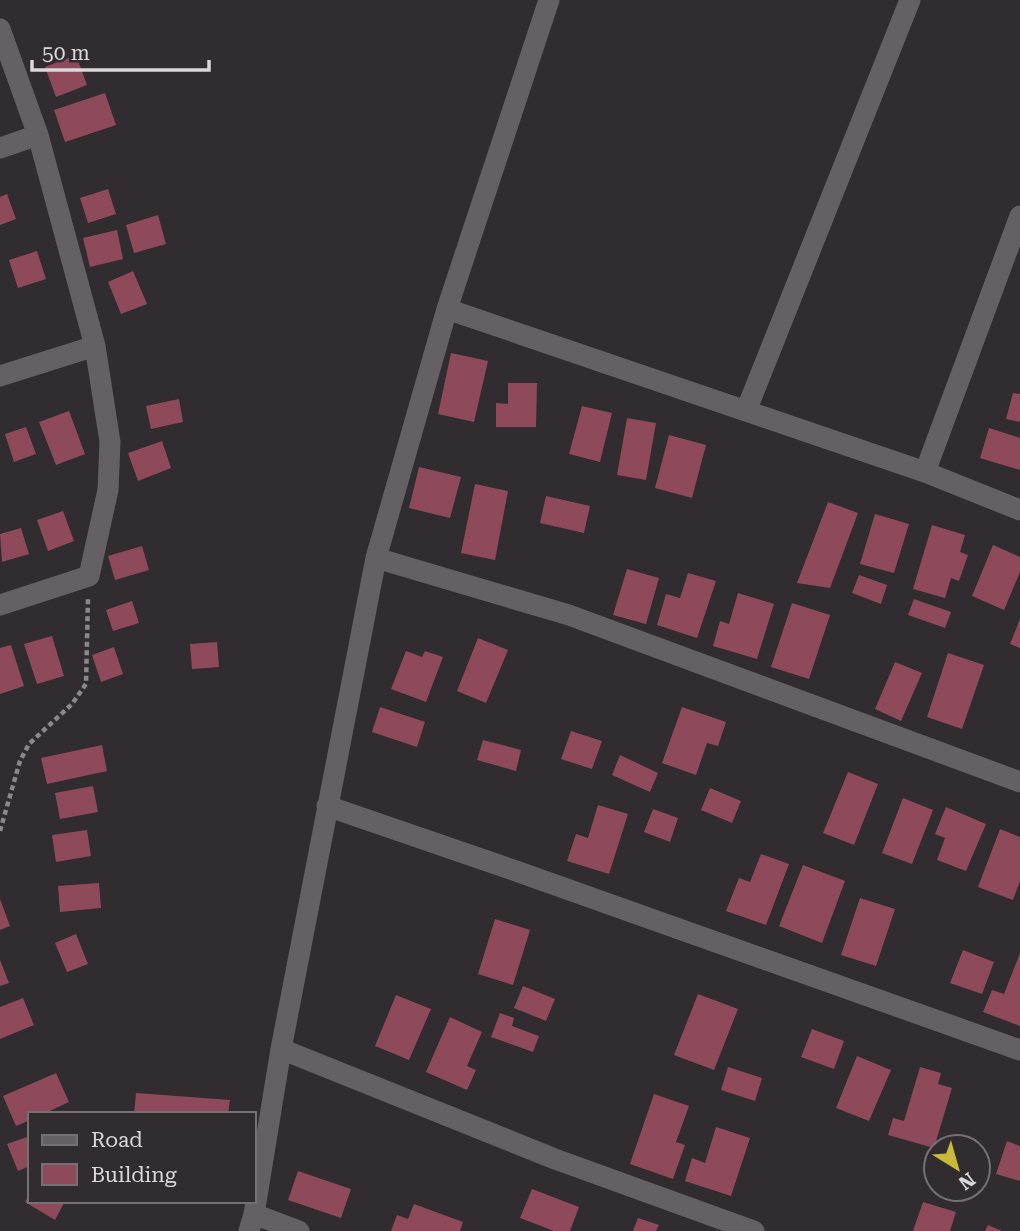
<svg xmlns="http://www.w3.org/2000/svg" width="1020" height="1231" font-family="'Roboto Serif',serif">
  <style>
    .building { fill: #8e4a5a }
    .lines { fill: none; stroke-linecap: round; stroke-linejoin: round }
    .path { stroke: #8c888a; stroke-width: 4.5; stroke-dasharray: 5 3.5; stroke-linecap: butt }
    .minor { stroke: #656063; stroke-width: 21 }
  </style>
  <rect width="100%" height="100%" fill="#312c2f"/>
  <path class="building" d="M76,55l11,30 -31,12 -11,-30z
    M105,93l11,32 -51,17 -11,-32z
    M108,189l8,25 -28,9 -8,-25z
    M7,194l9,25 -16,6v-28z
    M158,215l8,29 -32,9 -8,-28z
    M117,230l6,29 -33,8 -7,-29z
    M37,251l9,28 -28,9 -9,-28z
    M133,271l14,33 -26,10 -13,-32z
    M451,353l37,8 -14,61 -36,-8z
    M508,383h29l-1,44h-40v-24l12,1z
    M1013,393l7,1v28l-14,-3z
    M179,399l4,23 -32,7 -5,-23z
    M582,406l30,7 -12,49 -31,-8z
    M69,411l16,43 -29,11 -17,-43z
    M627,418l29,5 -10,57 -29,-5z
    M26,427l10,27 -22,8 -9,-28z
    M989,428l31,10v32l-40,-12z
    M669,435l37,10 -14,53 -37,-10z
    M162,441l9,27 -33,13 -10,-28z
    M419,467l42,10 -11,41 -41,-10z
    M475,484l33,7 -13,69 -34,-7z
    M546,496l44,10 -6,27 -44,-10z
    M828,502l30,11 -28,75 -33,-5z
    M63,511l11,30 -26,10 -11,-31z
    M875,514l34,10 -15,49 -34,-9z
    M932,525l33,10 -5,17 8,3 -9,26 -8,-3 -6,20 -32,-9z
    M21,528l8,26 -27,8 -2,-28z
    M993,545l27,12v15l-16,38 -32,-14z
    M142,546l7,24 -34,10 -7,-24z
    M627,569l32,9 -13,46 -33,-9z
    M688,573l28,8 -19,57 -40,-13 9,-31 14,4z
    M859,575l28,10 -6,19 -29,-11z
    M738,593l36,11 -17,55 -44,-13 7,-25 9,3z
    M914,599l37,13 -6,16 -37,-13z
    M132,601l7,22 -26,8 -7,-21z
    M792,603l38,12 -21,64 -38,-12z
    M1020,619v29l-10,-4z
    M52,636l12,40 -27,8 -13,-40z
    M478,638l30,12 -22,53 -29,-12z
    M217,642l2,25 -27,2 -2,-25z
    M11,645l13,41 -24,8v-46z
    M114,647l9,27 -22,8 -9,-27z
    M406,651l16,6 3,-6 18,6 -17,45 -35,-13z
    M948,653l36,12 -22,64 -35,-12z
    M895,662l27,11 -21,48 -26,-12z
    M380,707l45,15 -8,25 -45,-15z
    M682,707l44,15 -8,24 -11,-3 -11,32 -34,-12z
    M571,731l31,10 -10,28 -31,-10z
    M483,740l38,10 -5,21 -39,-11z
    M102,745l5,26 -60,13 -6,-26z
    M620,755l38,18 -8,19 -38,-17z
    M848,772l30,12 -24,61 -31,-12z
    M93,786l5,26 -38,7 -5,-26z
    M710,788l31,13 -9,22 -31,-13z
    M903,798l30,12 -21,54 -30,-11z
    M598,805l30,9 -19,60 -42,-13 9,-27 12,4z
    M946,807l40,17 -20,47 -29,-11 8,-22 -10,-4z
    M653,809l25,9 -8,24 -26,-10z
    M1000,829l20,8v44l-7,19 -35,-13z
    M87,830l4,26 -35,6 -4,-27z
    M761,854l28,10 -23,61 -40,-14 13,-33 11,4z
    M803,865l42,16 -23,62 -43,-17z
    M99,883l2,25 -41,4 -2,-26z
    M860,898l35,11 -19,57 -35,-11z
    M0,899l10,27 -10,4z
    M495,919l35,11 -17,55 -35,-11z
    M76,934l12,30 -21,8 -12,-29z
    M963,950l31,12 -12,32 -32,-11z
    M1020,953v73l-37,-14 9,-22 12,4z
    M0,960l9,23 -9,3z
    M523,986l32,13 -9,22 -32,-13z
    M698,994l40,15 -24,61 -40,-15z
    M396,995l35,14 -22,51 -34,-14z
    M23,998l11,27 -34,14v-32z
    M500,1013l14,5 -2,8 27,10 -6,16 -42,-15z
    M450,1017l32,15 -15,34 9,4 -9,20 -41,-18z
    M812,1029l32,12 -10,28 -33,-12z
    M857,1056l34,14 -22,51 -33,-13z
    M728,1067l34,11 -7,23 -34,-11z
    M920,1067l21,6 -3,11 14,4 -18,60 -46,-13 5,-17 11,3z
    M56,1073l13,29 -26,12h-13v6l-14,6 -13,-30z
    M136,1093l94,7 -2,14h-94z
    M654,1094l35,12 -13,36 9,3 -12,34 -43,-15z
    M716,1127l34,11 -19,58 -46,-15 7,-23 13,5z
    M30,1136v30l-12,5 -11,-27z
    M1007,1141l13,5v35l-24,-7z
    M298,1171l53,18 -10,29 -53,-18z
    M532,1189l47,18 -9,24h-16l-34,-13z
    M30,1194v7h35l-10,19 -30,-18z
    M923,1202l33,10 -6,19h-37z
    M414,1204l49,18 -3,9h-69l6,-16 11,4z
    M638,1218l21,7 -3,6h-23z
    M988,1225l14,6h-17z"/>
  <g class="lines">
    <path class="path" d="M0,831l20,-70 9,-17 43,-40 14,-20 2,-86"/>
    <path class="minor" d="M0,29l38,106 57,211 15,96 -2,48 -19,86 -89,29
      M0,148l38,-13
      M447,309l478,163 95,38
      M0,376l95,-30
      M746,411l164,-411
      M925,472l95,-256
      M376,558l193,57 451,167
      M327,806l189,65 504,179
      M281,1049l274,110 199,72
      M254,1214l45,17
      M249,1231l5,-17 27,-165 95,-491 71,-249 102,-309"/>
  </g>
  <rect x="28" y="1112" width="228" height="91" fill="#312c2f" stroke="#757173" stroke-width="2"/>
  <rect x="42" y="1135" width="35" height="10" fill="#656063" stroke="#757173" stroke-width="2"/>
  <text x="91" y="1147" font-size="21" fill="#dbd8da">Road</text>
  <rect x="42" y="1164" width="35" height="21" fill="#8e4a5a" stroke="#757173" stroke-width="2"/>
  <text x="91" y="1182" font-size="21" fill="#dbd8da">Building</text>
  <g transform="translate(957 1168) rotate(143)"><circle r="33" fill="#312c2f" stroke="#757173" stroke-width="2"/>
  <path d="M0-5L12 26L0 18L-12 26Z" fill="#c9ba3a"/>
  <text y="-10" font-size="19" font-weight="bold" text-anchor="middle" fill="#dbd8da">N</text>
  </g>
  <path d="M32 60v10h177v-10" fill="none" stroke="#dbd8da" stroke-width="3.5"/>
  <text x="42" y="60" font-size="21" fill="#dbd8da" stroke="#312c2f" stroke-width="5" paint-order="stroke">50 m</text>
</svg>
